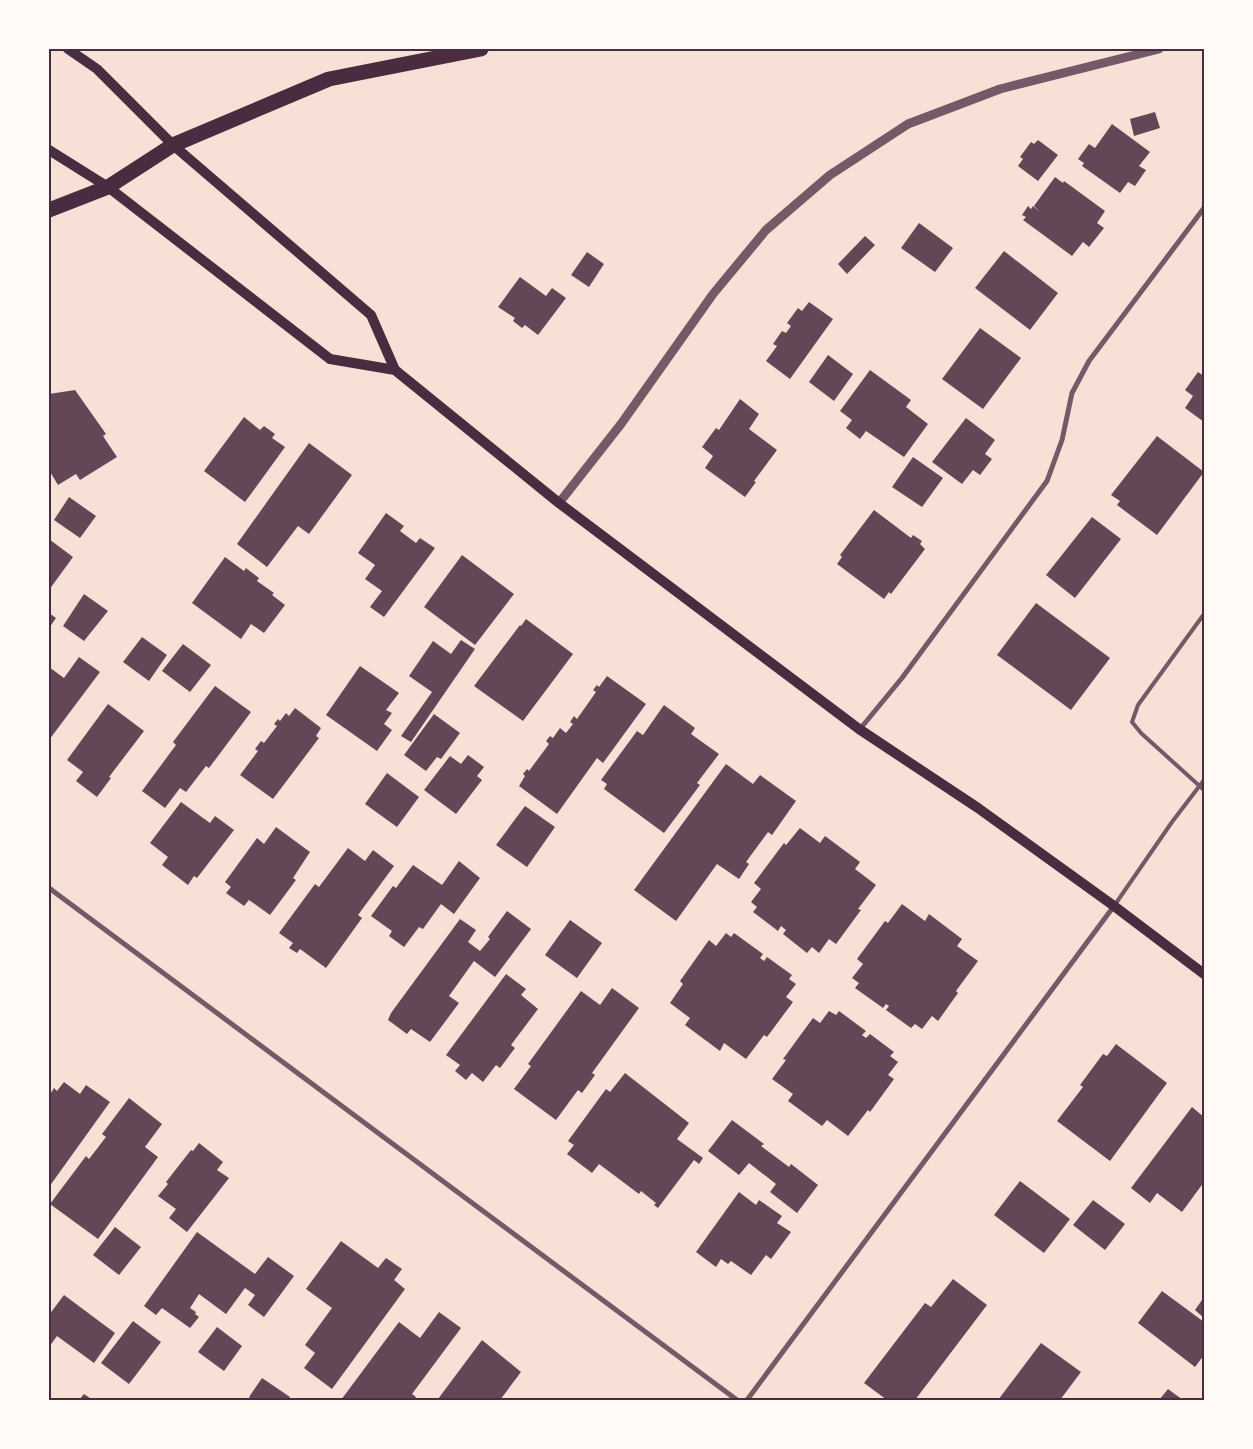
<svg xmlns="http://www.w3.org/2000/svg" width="1253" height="1449" font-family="Literata,serif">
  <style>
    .building { fill: #644757 }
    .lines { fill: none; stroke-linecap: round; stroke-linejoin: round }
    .service { stroke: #755966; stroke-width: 4 }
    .minor { stroke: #755966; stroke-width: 5 }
    .tertiary { stroke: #755966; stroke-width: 9 }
    .secondary { stroke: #4a2c40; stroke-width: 10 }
    .motorway { stroke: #4a2c40; stroke-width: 15 }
    .neatline { fill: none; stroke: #4a2c40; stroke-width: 2 }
  </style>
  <rect width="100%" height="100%" fill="#f7e1d7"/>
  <path class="building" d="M1155,112l5,16 -26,8 -4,-17z
    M1112,124l38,28 -11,14 7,4 -11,16 -7,-4 -8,11 -38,-27 2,-3 -6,-4 11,-15 6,4z
    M1038,140l20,15 -20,26 -20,-15 5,-7 -3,-2 11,-15 3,2z
    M1055,177l8,6 1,-2 41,30 -8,12 7,5 -15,19 -6,-5 -11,14 -49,-36 3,-3 -4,-2 6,-9 3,3 2,-3 8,7 -7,-7z
    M919,223l34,25 -18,24 -34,-24z
    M865,236l10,9 -28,29 -9,-10z
    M1004,251l54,42 -28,37 -55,-42z
    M587,252l17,12 -15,23 -18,-12z
    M520,277l26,19 6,-8 14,10 -28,37 -13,-10 -3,3 -9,-7 2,-3 -17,-11z
    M809,302l24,17 -43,60 -24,-18 11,-15 -4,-2 9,-13 4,2 5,-7 -4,-3 11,-15 4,3z
    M980,328l41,30 -38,51 -41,-30z
    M828,355l25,19 -19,27 -25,-19z
    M870,370l41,30 -5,7 22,17 -24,33 -38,-26 -6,8 -14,-11 6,-8 -12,-9z
    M1198,372l6,4v46l-19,-14 8,-12 -8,-6z
    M75,390l31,44 -3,2 14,21 -37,23 -4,-6 -18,11 -9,-15v-76z
    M740,399l19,15 -10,15 28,21 -23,31 2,1 -11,15 -40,-29 8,-12 -11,-9 14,-19 3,2z
    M244,417l16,13 4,-4 11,8 -3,4 13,9 -40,55 -41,-31z
    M966,418l29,22 -10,14 7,5 -12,16 -7,-5 -11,14 -30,-22z
    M1157,436l47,36 -47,63 -40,-30 3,-4 -9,-6z
    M309,443l43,32 -43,59 -11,-8 -31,41 -30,-23z
    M913,457l30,21 -21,29 -30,-20z
    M69,497l27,19 -16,22 -26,-18z
    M874,510l37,28 2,-3 9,6 -2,3 5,5 -34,45 -2,-2 -5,7 -47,-35 5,-7 -2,-2z
    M386,513l18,13 -4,5 16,12 4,-5 15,10 -51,69 -14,-10 12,-16 -17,-12 10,-14 -17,-12z
    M1092,517l29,22 -46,59 -29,-23z
    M49,539l24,18 -24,33z
    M462,555l52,39 -39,51 -51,-38z
    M225,557l19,14 2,-3 13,10 -2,3 17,12 -2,2 13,10 -21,28 -13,-9 -10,15 -49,-36z
    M84,594l24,17 -24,30 -21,-15z
    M1036,603l74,55 -39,52 -74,-55z
    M49,613l7,5 -7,10z
    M526,619l47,35 -50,67 -49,-35 46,-61 1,1z
    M142,637l25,18 -18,26 -26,-19z
    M461,640l14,9 -64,93 -10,-6 31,-44 -23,-16 24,-35 18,13z
    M183,644l28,21 -21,27 -28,-21z
    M79,657l21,15 -51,68v-73l15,11z
    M360,666l39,27 -13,17 6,3 -8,11 8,6 -15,21 -51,-36z
    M607,676l39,28 -43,59 -6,-5 -40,56 -38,-28 6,-10 -2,-2 4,-5 2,2 20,-27 -3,-3 4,-5 3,2 7,-10 6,5 7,-9 -3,-2 4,-6 3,3 19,-27 -3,-2 4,-5 2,2z
    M215,686l36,26 -42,56 -3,-2 -20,26 -6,-4 -15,20 -23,-17 34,-46 -3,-3z
    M108,704l36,27 -35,46 2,1 -14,19 -21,-16 7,-9 -16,-12z
    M664,705l31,23 -4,6 28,20 -22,29 3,2 -36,48 -60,-44 3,-5 -6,-4 36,-49 6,4z
    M295,708l26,20 -5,8 3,2 -46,61 -33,-24 18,-24 -3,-2 6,-8 3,2 13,-17 -3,-2 4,-5 2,2 6,-8 3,3z
    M434,714l26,19 -19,26 -4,-2 -11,14 -22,-16z
    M468,755l16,12 -7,9 5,4 -26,34 -32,-24 26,-34 11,8z
    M726,764l27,20 7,-9 36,26 -24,34 -4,-3 -22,30 3,2 -10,15 -22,-15 -41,57 -42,-31z
    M387,773l32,24 -22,30 -32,-23z
    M181,802l29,21 5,-7 19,14 -37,48 -3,-2 -6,9 -26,-20 6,-8 -18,-14z
    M525,806l30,21 -28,40 -31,-22z
    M276,827l34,25 -17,26 3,2 -26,35 -21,-15 -5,6 -18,-13 5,-6 -6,-5 32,-44 7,6z
    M800,828l20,15 5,-7 35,26 -5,7 21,16 -18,24 3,1 -25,34 -7,-5 -10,14 -7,-6 -5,6 -24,-19 3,-4 -5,-4 -3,5 -25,-19 4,-5 -6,-5 10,-13 -7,-6 30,-40 2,2z
    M348,848l17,13 8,-11 21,16 -36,49 4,3 -36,50 -26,-19 -3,4 -8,-5 4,-5 -14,-10 36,-49 4,3z
    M459,861l21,17 -26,36 -13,-10 -18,25 -4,-2 -15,20 -15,-11 3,-5 -21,-15 22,-30 3,2 17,-23 29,20z
    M902,904l23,17 4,-7 33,25 -5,7 21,15 -22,30 2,2 -20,28 -6,-5 -10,13 -7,-5 -4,4 -25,-18 3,-4 -3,-2 -3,4 -28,-20 4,-5 -7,-5 11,-14 -6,-5 28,-38 3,2z
    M507,911l24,18 -36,48 -21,-16 -25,35 10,7 -29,39 -19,-13 -4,5 -19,-14 3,-7 69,-94 16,11 -8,12 12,9 10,-12 -2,-2z
    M570,920l32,23 -25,35 -32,-23z
    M726,933l5,4 3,-4 29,21 -3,4 4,3 3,-4 25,18 -3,4 7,5 -10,13 7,5 -26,35 -3,-2 -18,24 -22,-16 -4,8 -35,-26 5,-7 -20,-15 13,-19 -3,-3 29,-41 7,6z
    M506,974l20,15 -5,6 17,14 -27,36 4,3 -15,20 -4,-3 -13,17 -11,-9 -6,7 -11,-9 5,-6 -14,-10z
    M612,988l27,20 -47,65 3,2 -13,18 -4,-3 -22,30 -42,-31 17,-23 -3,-2 53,-73 19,14z
    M829,1011l7,4 3,-4 27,20 -4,4 4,3 4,-4 24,18 -4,4 8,6 -10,13 6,4 -24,33 -2,-2 -20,26 -21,-16 -5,6 -34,-25 5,-7 -21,-15 14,-19 -3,-1 30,-41 7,5z
    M1116,1044l51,39 -57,78 -53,-40 26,-34 -3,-2 23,-31 4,2z
    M625,1073l64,50 -12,16 26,19 -4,6 -5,-4 -36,48 -4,-3 2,-2 -15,-12 -2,3 -40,-30 -7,9 -25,-19 7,-9 -6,-4 38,-52 4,3z
    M64,1082l16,12 6,-9 24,17 -61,85v-91l5,-8 3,3z
    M129,1098l33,26 -17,23 13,10 -60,82 -48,-35 36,-48 3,3 17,-22 -4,-3z
    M1192,1107l12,10v65l-22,30 -25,-19 -7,10 -19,-15z
    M732,1120l32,24 -3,2 28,21 2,-3 27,21 -21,28 -27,-21 6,-8 -27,-21 -10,12 -31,-24z
    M199,1143l24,19 -6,8 12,8 -42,54 -18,-14 7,-9 -18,-13 10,-12 -2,-2 25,-32 2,1z
    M1020,1181l50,38 -26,34 -50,-38z
    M739,1192l17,13 3,-5 23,16 -5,7 14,9 -20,27 -5,-4 -15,20 -20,-14 -3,3 -7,-5 -5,8 -20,-15z
    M1093,1200l32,24 -20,26 -32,-25z
    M115,1227l26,20 -22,28 -26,-20z
    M197,1232l58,42 13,-17 26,19 -30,41 -16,-12 7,-10 -10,-7 -19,26 -27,-20 -9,14 6,4 -1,2 4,3 -9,11 -28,-20 -6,7 -12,-9z
    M341,1241l37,27 8,-10 16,11 -8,11 11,9 -73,100 -28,-21 11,-15 -10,-8 27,-37 -26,-19z
    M953,1279l34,26 -72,95h-28l-23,-17 61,-80 6,4z
    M1162,1291l42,31v33l-9,12 -57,-44z
    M64,1295l51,38 -21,30 -37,-27 -8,11v-32z
    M1204,1297v21l-9,-8z
    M439,1312l22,16 -49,66 4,3 -2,3h-73l58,-78 21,16z
    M133,1321l28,21 -32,42 -28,-21z
    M217,1327l25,19 -18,25 -26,-19z
    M482,1340l39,32 -21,28h-61l-1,-1z
    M1041,1343l40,29 -21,28h-62z
    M262,1378l28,19 -2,3h-35l-4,-3z
    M1168,1389l15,11h-24z
    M84,1394l9,6h-14z"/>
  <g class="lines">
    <path class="service" d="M1204,614l-66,91 -6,17 9,11 63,57
      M1114,906l58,-84 32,-42"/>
    <path class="minor" d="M860,729l42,-51 145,-197 15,-41 10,-47 17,-32 115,-153
      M49,888l688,512
      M747,1400l367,-494"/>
    <path class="tertiary" d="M559,503l62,-79 92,-130 53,-64 64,-55 78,-51 92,-35 159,-40"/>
    <path class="secondary" d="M68,49l29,20 76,76 198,170 24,55 164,133 300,226 119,79 136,98 90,68
      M49,150l59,37 222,172 65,11"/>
    <path class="motorway" d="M49,210l59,-23 65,-42 156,-66 152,-30"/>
  </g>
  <rect width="1253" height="1449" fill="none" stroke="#fffaf5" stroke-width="100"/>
  <rect x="50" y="50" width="1153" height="1349" class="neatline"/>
</svg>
